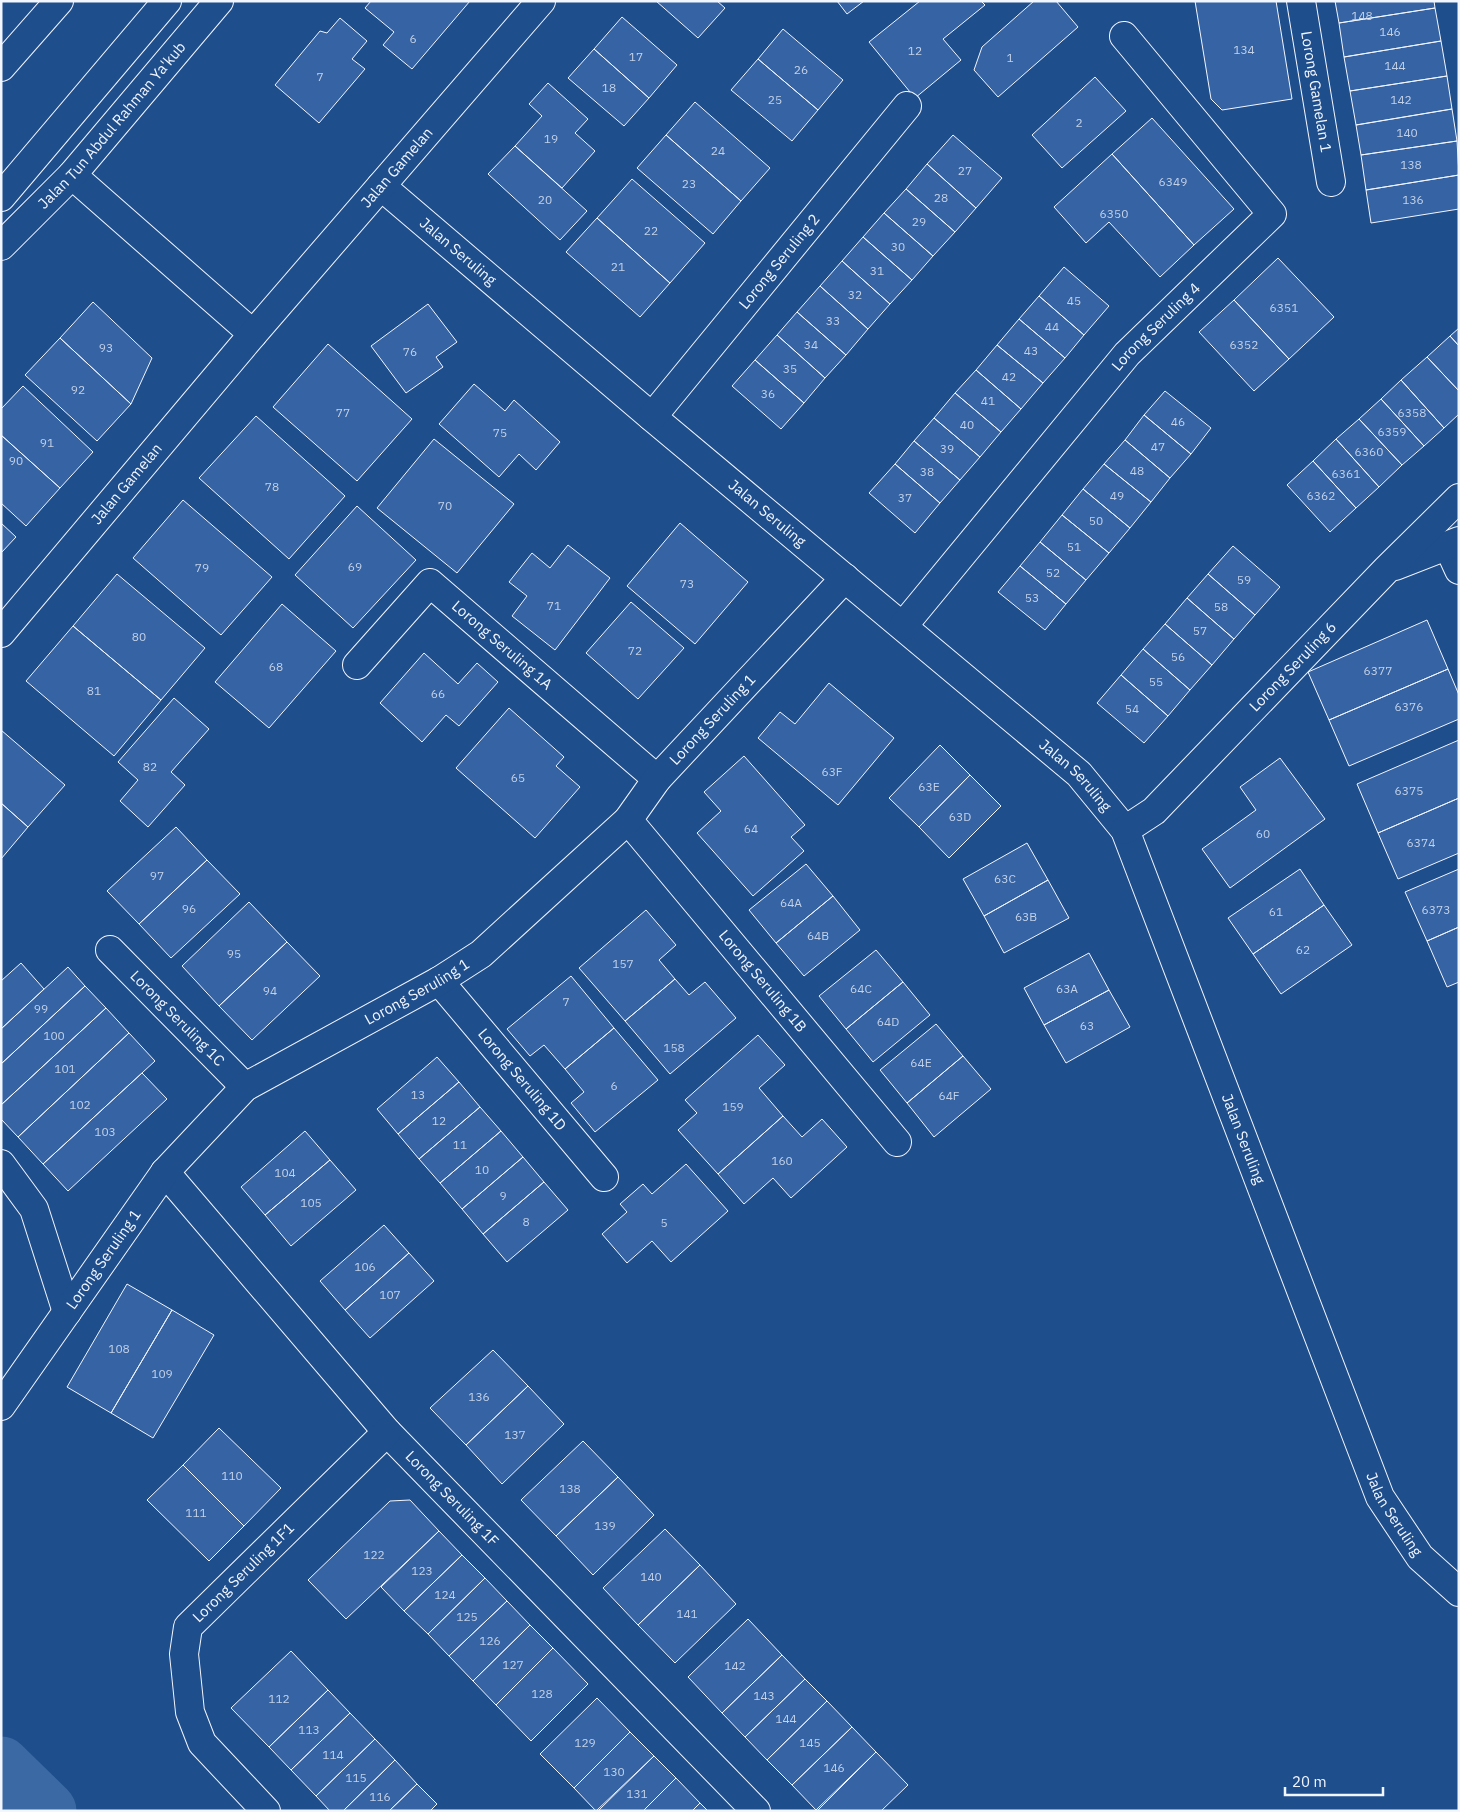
<svg xmlns="http://www.w3.org/2000/svg" width="1460" height="1812" font-family="'IBM Plex Sans',sans-serif">
  <style>
    .lines { fill: none; stroke-linecap: round; stroke-linejoin: round }
    .river { stroke: #3b69a3; stroke-width: 59 }
    .building { fill: #3563a3; stroke: #f2f6ff }
    .minor-casing { stroke: #f2f6ff; stroke-width: 30 }
    .major-casing { stroke: #f2f6ff; stroke-width: 30 }
    .minor { stroke: #1f4e8c; stroke-width: 28 }
    .major { stroke: #1f4e8c; stroke-width: 28 }
    .labels { text-anchor: middle; stroke-width: 4; stroke-linejoin: round; paint-order: stroke }
    .number-label { font-size: 12px; fill: #c3d1e8 }
    .street-label { font-size: 15px; fill: #f2f6ff; stroke: #1f4e8c }
  </style>
  <rect width="100%" height="100%" fill="#1f4e8c"/>
  <g class="lines">
    <path class="river" d="M1,1766l46,45"/>
  </g>
  <path class="building" d="M371,1h99l-58,68 -29,-24 11,-13 -29,-24z
    M656,1h61l8,7 -27,30z
    M837,1h27l-17,13z
    M920,1h61l4,4 -42,34 18,21 -46,38 -46,-56z
    M1034,1h22l22,26 -80,70 -24,-27 8,-23z
    M1195,1h81l16,98 -70,11 -11,-11z
    M1335,1h99l1,7 -96,15z
    M1435,8l6,33 -97,16 -5,-34z
    M622,17l55,48 -28,33 -55,-49z
    M340,18l27,23 -15,18 13,10 -46,54 -44,-38 45,-54 7,2z
    M783,29l60,51 -25,30 -60,-51z
    M1441,41l6,35 -97,15 -6,-34z
    M594,49l55,49 -25,28 -56,-48z
    M758,59l60,51 -26,31 -61,-51z
    M1447,76l5,33 -96,16 -6,-34z
    M1095,77l31,34 -64,57 -30,-33z
    M548,83l40,36 -13,14 20,18 -33,37 -47,-42 27,-30 -13,-12z
    M695,102l75,66 -29,33 -75,-66z
    M1452,109l5,32 -96,14 -5,-30z
    M1152,118l82,91 -40,36 -82,-91z
    M666,135l75,66 -28,33 -76,-66z
    M953,135l49,43 -26,30 -49,-44z
    M1457,141l2,34 -93,15 -5,-35z
    M515,146l72,65 -27,29 -72,-66z
    M1112,154l82,91 -34,32 -51,-55 -23,21 -32,-36z
    M927,164l49,44 -21,24 -49,-43z
    M1459,175v34l-88,14 -5,-33z
    M632,179l73,64 -35,40 -73,-65z
    M906,189l49,43 -22,24 -49,-43z
    M884,213l49,43 -21,24 -49,-43z
    M597,218l73,65 -30,34 -74,-65z
    M863,237l49,43 -22,24 -48,-43z
    M1278,258l56,59 -45,42 -55,-59z
    M842,261l48,43 -22,25 -48,-43z
    M1064,267l45,39 -25,29 -45,-39z
    M820,286l48,43 -22,26 -49,-43z
    M1039,296l45,39 -19,23 -46,-39z
    M1234,300l55,59 -35,32 -55,-59z
    M93,302l59,56 -21,46 -71,-66z
    M428,304l29,38 -21,15 7,10 -37,26 -35,-47z
    M797,312l49,43 -21,23 -48,-43z
    M1019,319l46,39 -22,25 -46,-38z
    M1459,328v18l-9,-10z
    M777,335l48,43 -21,25 -49,-43z
    M1450,336l9,10v45l-32,-34z
    M60,338l71,66 -34,37 -72,-66z
    M328,344l84,75 -55,62 -84,-74z
    M997,345l46,38 -22,26 -45,-39z
    M1427,357l32,34v23l-15,14 -43,-48z
    M755,360l49,43 -23,26 -49,-43z
    M976,370l45,39 -20,23 -46,-39z
    M1401,380l43,48 -20,18 -43,-47z
    M474,384l31,27 9,-11 46,42 -24,28 -17,-16 -20,23 -60,-53z
    M23,386l70,66 -33,36 -59,-53v-26z
    M1165,391l46,37 -20,26 -47,-39z
    M955,393l46,39 -21,25 -46,-39z
    M1381,399l43,47 -22,19 -43,-46z
    M1144,415l47,39 -21,24 -45,-38z
    M256,416l89,80 -56,63 -90,-81z
    M934,418l46,39 -20,23 -46,-39z
    M1359,419l43,46 -23,22 -43,-48z
    M1,435l59,53 -34,38 -25,-23z
    M434,439l80,65 -57,69 -80,-65z
    M1336,439l43,48 -23,21 -43,-47z
    M1125,440l45,38 -19,24 -47,-38z
    M914,441l46,39 -20,23 -45,-39z
    M1313,461l43,47 -26,24 -43,-47z
    M895,464l45,39 -25,30 -46,-40z
    M1104,464l47,38 -21,26 -47,-39z
    M1083,489l47,39 -21,25 -47,-38z
    M183,500l89,77 -51,58 -88,-77z
    M357,506l59,54 -63,68 -58,-53z
    M1062,515l47,38 -23,27 -46,-38z
    M1,523l15,14 -15,16z
    M680,523l68,59 -53,62 -68,-58z
    M1040,542l46,38 -20,24 -46,-38z
    M568,545l42,33 -55,72 -43,-34 15,-20 -18,-14 23,-29 18,15z
    M1233,546l47,41 -25,28 -47,-41z
    M1020,566l46,38 -21,26 -47,-38z
    M117,574l88,74 -44,52 -88,-74z
    M1208,574l47,41 -21,24 -47,-41z
    M1187,598l47,41 -22,26 -47,-41z
    M631,602l53,46 -46,51 -52,-46z
    M282,604l54,47 -67,77 -54,-46z
    M1427,620l21,49 -119,51 -21,-48z
    M1165,624l47,41 -22,25 -47,-41z
    M73,626l88,74 -47,56 -88,-75z
    M1143,649l47,41 -22,26 -47,-41z
    M424,653l34,31 19,-21 21,19 -39,44 -13,-11 -24,27 -42,-39z
    M1448,669l11,26v24l-110,47 -20,-46z
    M1121,675l47,41 -24,27 -47,-40z
    M829,683l65,55 -56,67 -80,-67 22,-26 15,12z
    M174,698l35,31 -38,43 14,13 -37,42 -28,-26 18,-21 -20,-18z
    M509,708l55,49 -8,9 24,21 -45,51 -79,-70z
    M1,730l64,55 -37,42 -27,-24z
    M1459,740v58l-81,35 -21,-49z
    M940,745l30,30 -51,52 -30,-29z
    M744,756l61,69 -14,12 13,14 -51,45 -56,-63 24,-22 -17,-19z
    M1280,758l45,61 -95,69 -28,-39 54,-39 -16,-23z
    M970,775l31,31 -52,52 -30,-31z
    M1459,798v55l-61,26 -20,-46z
    M1,803l27,24 -27,32z
    M176,827l31,33 -68,64 -32,-33z
    M1027,843l21,37 -64,36 -21,-37z
    M207,860l33,34 -69,64 -32,-34z
    M806,864l27,32 -57,47 -27,-33z
    M1300,869l24,36 -71,49 -25,-36z
    M1459,869v58l-32,14 -22,-49z
    M1048,880l21,38 -65,35 -20,-37z
    M833,896l27,34 -56,46 -28,-33z
    M249,902l38,40 -68,64 -37,-40z
    M1324,905l28,40 -71,49 -28,-40z
    M646,910l30,35 -17,15 16,19 -50,42 -46,-53z
    M1459,927v55l-12,5 -20,-46z
    M287,942l33,34 -68,64 -33,-34z
    M876,950l27,32 -57,47 -27,-33z
    M1089,953l20,37 -65,35 -20,-37z
    M21,963l23,26 -43,40v-48z
    M68,967l17,19 -84,78v-35z
    M571,976l43,52 -49,41 -21,-24 -14,11 -23,-27z
    M675,979l14,16 16,-13 31,36 -66,56 -45,-53z
    M903,982l27,33 -57,47 -27,-33z
    M85,986l21,22 -105,97v-41z
    M1109,990l21,37 -64,36 -22,-38z
    M106,1008l23,25 -111,104 -17,-18v-14z
    M936,1024l27,32 -56,47 -27,-33z
    M614,1028l44,52 -63,52 -24,-29 13,-11 -19,-23z
    M129,1033l26,28 -112,103 -25,-27z
    M758,1035l27,30 -26,23 24,28 -65,58 -40,-44 19,-17 -12,-13z
    M963,1056l28,33 -57,48 -27,-34z
    M437,1057l22,25 -61,52 -21,-25z
    M142,1073l25,26 -99,92 -25,-27z
    M459,1082l21,25 -61,52 -21,-25z
    M480,1107l21,24 -61,52 -21,-24z
    M783,1116l19,21 20,-18 25,28 -56,51 -18,-20 -29,26 -26,-30z
    M305,1131l25,29 -65,55 -24,-28z
    M501,1131l22,26 -61,52 -22,-26z
    M523,1157l21,25 -61,52 -21,-25z
    M330,1160l26,30 -65,56 -26,-31z
    M686,1164l42,47 -57,51 -19,-21 -25,22 -25,-29 25,-22 -7,-8 23,-20 9,10z
    M544,1182l24,28 -61,52 -24,-28z
    M384,1225l25,28 -64,57 -25,-29z
    M409,1253l25,28 -64,57 -25,-28z
    M127,1284l45,26 -61,103 -44,-26z
    M172,1310l42,25 -61,103 -42,-25z
    M493,1350l35,36 -62,59 -36,-37z
    M528,1386l36,38 -62,60 -36,-39z
    M219,1428l62,60 -37,38 -61,-61z
    M583,1441l35,36 -62,59 -35,-36z
    M183,1465l61,61 -35,35 -62,-61z
    M618,1477l36,38 -61,60 -37,-39z
    M410,1500l29,31 -93,88 -38,-39 82,-79z
    M665,1529l35,36 -62,60 -35,-37z
    M439,1531l23,24 -58,56 -23,-24z
    M462,1555l23,23 -57,56 -24,-23z
    M700,1565l36,39 -61,59 -37,-38z
    M485,1578l22,23 -58,55 -21,-22z
    M507,1601l23,24 -57,56 -24,-25z
    M748,1619l34,36 -60,58 -34,-36z
    M530,1625l23,23 -57,57 -23,-24z
    M553,1648l35,36 -57,57 -35,-36z
    M291,1651l37,39 -59,57 -38,-39z
    M782,1655l23,24 -60,58 -23,-24z
    M805,1679l22,22 -60,59 -22,-23z
    M328,1690l22,23 -59,57 -22,-23z
    M597,1698l33,34 -56,56 -34,-34z
    M827,1701l25,26 -60,58 -25,-25z
    M350,1713l25,26 -59,57 -25,-26z
    M852,1727l24,25 -60,58 -24,-25z
    M630,1732l24,24 -58,55 -22,-23z
    M375,1739l20,21 -52,51h-13l-14,-15z
    M876,1752l32,33 -27,26h-64z
    M654,1756l22,22 -33,33h-45z
    M395,1760l22,24 -28,27h-46z
    M676,1778l24,25 -8,8h-49z
    M417,1784l20,20 -7,7h-41z
    M700,1803l8,8h-16z"/>
  <g class="lines">
    <g class="minor-casing">
      <g id="minor">
        <path id="s1" d="M1301,1l30,181"/>
        <path d="M72,175l181,159"/>
        <path id="s2" d="M381,186l271,231 427,357 46,56 255,667 40,60 39,35"/>
        <path id="s3" d="M652,417l255,-311"/>
        <path d="M1448,546l11,24"/>
        <path d="M1395,566l64,-25"/>
        <path id="s4" d="M903,626l224,-272 145,-140 -148,-178"/>
        <path id="s5" d="M1,633l252,-299 288,-333"/>
        <path id="s6" d="M357,665l73,-82 227,196"/>
        <path id="s7" d="M628,820l269,322"/>
        <path id="s8" d="M1125,830l29,-19 233,-242 72,-71"/>
        <path id="s9" d="M110,950l135,137"/>
        <path id="s10" d="M439,981l165,196"/>
        <path d="M1,1164l33,45 33,103"/>
        <path id="s11" d="M165,1172l222,260 369,379"/>
        <path id="s12" d="M1,1406l164,-234 80,-85 194,-106 42,-27 147,-134 29,-41 188,-201"/>
        <path id="s13" d="M266,1811l-64,-68 -12,-31 -6,-58 4,-27 199,-195"/>
      </g>
    </g>
    <g class="major-casing">
      <g id="major">
        <path d="M1,67l58,-66"/>
        <path d="M1,197l166,-196"/>
        <path id="s14" d="M1,246l71,-71 147,-174"/>
      </g>
    </g>
    <use href="#minor" class="minor"/>
    <use href="#major" class="major"/>
  </g>
  <g class="labels">
    <g class="number-label">
      <text x="1362" y="20">148</text>
      <text x="1390" y="36">146</text>
      <text x="413" y="43">6</text>
      <text x="1244" y="54">134</text>
      <text x="915" y="55">12</text>
      <text x="636" y="61">17</text>
      <text x="1010" y="62">1</text>
      <text x="1395" y="70">144</text>
      <text x="801" y="74">26</text>
      <text x="320" y="81">7</text>
      <text x="609" y="92">18</text>
      <text x="775" y="104">25</text>
      <text x="1401" y="104">142</text>
      <text x="1079" y="127">2</text>
      <text x="1407" y="137">140</text>
      <text x="551" y="143">19</text>
      <text x="718" y="155">24</text>
      <text x="1411" y="169">138</text>
      <text x="965" y="175">27</text>
      <text x="1173" y="186">6349</text>
      <text x="689" y="188">23</text>
      <text x="941" y="202">28</text>
      <text x="545" y="204">20</text>
      <text x="1413" y="204">136</text>
      <text x="1114" y="218">6350</text>
      <text x="919" y="226">29</text>
      <text x="651" y="235">22</text>
      <text x="898" y="251">30</text>
      <text x="618" y="271">21</text>
      <text x="877" y="275">31</text>
      <text x="855" y="299">32</text>
      <text x="1074" y="305">45</text>
      <text x="1284" y="312">6351</text>
      <text x="833" y="325">33</text>
      <text x="1052" y="331">44</text>
      <text x="811" y="349">34</text>
      <text x="1244" y="349">6352</text>
      <text x="106" y="352">93</text>
      <text x="1031" y="355">43</text>
      <text x="410" y="356">76</text>
      <text x="790" y="373">35</text>
      <text x="1009" y="381">42</text>
      <text x="78" y="394">92</text>
      <text x="768" y="398">36</text>
      <text x="988" y="405">41</text>
      <text x="343" y="417">77</text>
      <text x="1412" y="417">6358</text>
      <text x="1178" y="426">46</text>
      <text x="967" y="429">40</text>
      <text x="1392" y="436">6359</text>
      <text x="500" y="437">75</text>
      <text x="47" y="447">91</text>
      <text x="1158" y="451">47</text>
      <text x="947" y="453">39</text>
      <text x="1369" y="456">6360</text>
      <text x="16" y="465">90</text>
      <text x="1137" y="475">48</text>
      <text x="927" y="476">38</text>
      <text x="1346" y="478">6361</text>
      <text x="272" y="491">78</text>
      <text x="1117" y="500">49</text>
      <text x="1321" y="500">6362</text>
      <text x="905" y="502">37</text>
      <text x="445" y="510">70</text>
      <text x="1096" y="525">50</text>
      <text x="1074" y="551">51</text>
      <text x="355" y="571">69</text>
      <text x="202" y="572">79</text>
      <text x="1053" y="577">52</text>
      <text x="1244" y="584">59</text>
      <text x="687" y="588">73</text>
      <text x="1032" y="602">53</text>
      <text x="554" y="610">71</text>
      <text x="1221" y="611">58</text>
      <text x="1200" y="635">57</text>
      <text x="139" y="641">80</text>
      <text x="635" y="655">72</text>
      <text x="1178" y="661">56</text>
      <text x="276" y="671">68</text>
      <text x="1378" y="675">6377</text>
      <text x="1156" y="686">55</text>
      <text x="94" y="695">81</text>
      <text x="438" y="698">66</text>
      <text x="1409" y="711">6376</text>
      <text x="1132" y="713">54</text>
      <text x="150" y="771">82</text>
      <text x="832" y="776">63F</text>
      <text x="518" y="782">65</text>
      <text x="929" y="791">63E</text>
      <text x="1409" y="795">6375</text>
      <text x="960" y="821">63D</text>
      <text x="751" y="833">64</text>
      <text x="1263" y="838">60</text>
      <text x="1421" y="847">6374</text>
      <text x="157" y="880">97</text>
      <text x="1005" y="883">63C</text>
      <text x="791" y="907">64A</text>
      <text x="189" y="913">96</text>
      <text x="1436" y="914">6373</text>
      <text x="1276" y="916">61</text>
      <text x="1026" y="921">63B</text>
      <text x="818" y="940">64B</text>
      <text x="1303" y="954">62</text>
      <text x="234" y="958">95</text>
      <text x="623" y="968">157</text>
      <text x="861" y="993">64C</text>
      <text x="1067" y="993">63A</text>
      <text x="270" y="995">94</text>
      <text x="566" y="1006">7</text>
      <text x="41" y="1013">99</text>
      <text x="888" y="1026">64D</text>
      <text x="1087" y="1030">63</text>
      <text x="54" y="1040">100</text>
      <text x="674" y="1052">158</text>
      <text x="921" y="1067">64E</text>
      <text x="65" y="1073">101</text>
      <text x="614" y="1090">6</text>
      <text x="418" y="1099">13</text>
      <text x="949" y="1100">64F</text>
      <text x="80" y="1109">102</text>
      <text x="733" y="1111">159</text>
      <text x="439" y="1125">12</text>
      <text x="105" y="1136">103</text>
      <text x="460" y="1149">11</text>
      <text x="782" y="1165">160</text>
      <text x="482" y="1174">10</text>
      <text x="285" y="1177">104</text>
      <text x="503" y="1200">9</text>
      <text x="311" y="1207">105</text>
      <text x="526" y="1226">8</text>
      <text x="664" y="1227">5</text>
      <text x="365" y="1271">106</text>
      <text x="390" y="1299">107</text>
      <text x="119" y="1353">108</text>
      <text x="162" y="1378">109</text>
      <text x="479" y="1401">136</text>
      <text x="515" y="1439">137</text>
      <text x="232" y="1480">110</text>
      <text x="570" y="1493">138</text>
      <text x="196" y="1517">111</text>
      <text x="605" y="1530">139</text>
      <text x="374" y="1559">122</text>
      <text x="422" y="1575">123</text>
      <text x="651" y="1581">140</text>
      <text x="445" y="1599">124</text>
      <text x="687" y="1618">141</text>
      <text x="467" y="1621">125</text>
      <text x="490" y="1645">126</text>
      <text x="513" y="1669">127</text>
      <text x="735" y="1670">142</text>
      <text x="542" y="1698">128</text>
      <text x="764" y="1700">143</text>
      <text x="279" y="1703">112</text>
      <text x="786" y="1723">144</text>
      <text x="309" y="1734">113</text>
      <text x="585" y="1747">129</text>
      <text x="810" y="1747">145</text>
      <text x="333" y="1759">114</text>
      <text x="834" y="1772">146</text>
      <text x="614" y="1776">130</text>
      <text x="356" y="1782">115</text>
      <text x="637" y="1798">131</text>
      <text x="380" y="1801">116</text>
    </g>
    <g class="street-label">
      <text dy="5" stroke="none"><textPath href="#s1" startOffset="92">Lorong Gamelan 1</textPath></text>
      <text dy="5" stroke="none"><textPath href="#s14" startOffset="164">Jalan Tun Abdul Rahman Ya'kub</textPath></text>
      <text dy="5" stroke="none"><textPath href="#s5" startOffset="611">Jalan Gamelan</textPath></text>
      <text dy="5" stroke="none"><textPath href="#s2" startOffset="101">Jalan Seruling</textPath></text>
      <text dy="5" stroke="none"><textPath href="#s3" startOffset="201">Lorong Seruling 2</textPath></text>
      <text dy="5" stroke="none"><textPath href="#s4" startOffset="392">Lorong Seruling 4</textPath></text>
      <text dy="5" stroke="none"><textPath href="#s5" startOffset="195">Jalan Gamelan</textPath></text>
      <text dy="5" stroke="none"><textPath href="#s2" startOffset="506">Jalan Seruling</textPath></text>
      <text dy="5" stroke="none"><textPath href="#s6" startOffset="205">Lorong Seruling 1A</textPath></text>
      <text dy="5" stroke="none"><textPath href="#s8" startOffset="235">Lorong Seruling 6</textPath></text>
      <text dy="5" stroke="none"><textPath href="#s12" startOffset="1004">Lorong Seruling 1</textPath></text>
      <text dy="5" stroke="none"><textPath href="#s2" startOffset="911">Jalan Seruling</textPath></text>
      <text dy="5" stroke="none"><textPath href="#s7" startOffset="210">Lorong Seruling 1B</textPath></text>
      <text dy="5" stroke="none"><textPath href="#s12" startOffset="599">Lorong Seruling 1</textPath></text>
      <text dy="5" stroke="none"><textPath href="#s9" startOffset="96">Lorong Seruling 1C</textPath></text>
      <text dy="5" stroke="none"><textPath href="#s10" startOffset="129">Lorong Seruling 1D</textPath></text>
      <text dy="5" stroke="none"><textPath href="#s2" startOffset="1316">Jalan Seruling</textPath></text>
      <text dy="5" stroke="none"><textPath href="#s12" startOffset="179">Lorong Seruling 1</textPath></text>
      <text dy="5" stroke="none"><textPath href="#s11" startOffset="435">Lorong Seruling 1F</textPath></text>
      <text dy="5" stroke="none"><textPath href="#s2" startOffset="1721">Jalan Seruling</textPath></text>
      <text dy="5" stroke="none"><textPath href="#s13" startOffset="290">Lorong Seruling 1F1</textPath></text>
    </g>
  </g>
  <rect width="1460" height="1812" fill="none" stroke="#f2f6ff" stroke-width="5"/>
  <path d="M1285 1787v8h98v-8" fill="none" stroke="#f2f6ff" stroke-width="2.5"/>
  <text x="1292" y="1787" font-size="15" fill="#f2f6ff" stroke="#1f4e8c" stroke-width="4" paint-order="stroke">20 m</text>
</svg>
